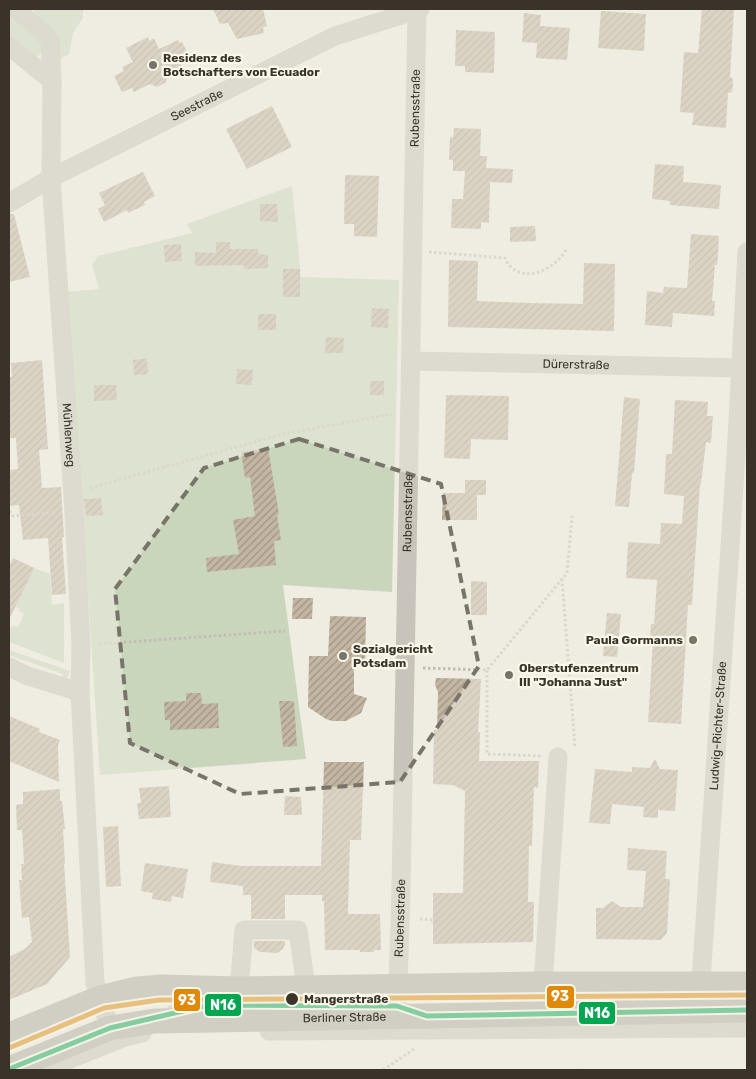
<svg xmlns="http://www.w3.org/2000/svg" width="756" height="1079" font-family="Rubik,sans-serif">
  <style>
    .green { fill: #cad6bc }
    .building { fill: url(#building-hatch) }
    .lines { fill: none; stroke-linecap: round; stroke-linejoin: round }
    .path { stroke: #c1bdb3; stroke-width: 3; stroke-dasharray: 2.5 2.5; stroke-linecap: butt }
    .minor { stroke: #c8c4bb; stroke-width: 19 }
    .major { stroke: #ada9a0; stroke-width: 25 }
    .bus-1-casing { stroke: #fbf8ea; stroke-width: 9 }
    .bus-1 { stroke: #00a651; stroke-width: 5 }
    .tram-1-casing { stroke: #fbf8ea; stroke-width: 9 }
    .tram-1 { stroke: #e08906; stroke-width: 5 }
    .marked { fill: none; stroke: #79746a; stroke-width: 4; stroke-dasharray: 10 6; stroke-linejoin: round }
    .poi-dot { fill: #79746a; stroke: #fbf8ea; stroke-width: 2 }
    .stop-dot { fill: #393329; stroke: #fbf8ea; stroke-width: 2 }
    .labels { text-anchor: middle; stroke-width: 4.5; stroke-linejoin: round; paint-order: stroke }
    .poi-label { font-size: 12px; font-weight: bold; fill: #393329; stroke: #fbf8ea; text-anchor: start }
    .street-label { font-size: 12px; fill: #393329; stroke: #fbf8ea }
    .stop-label { font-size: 12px; font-weight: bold; fill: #393329; stroke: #fbf8ea; text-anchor: start }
    .line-badge { stroke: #fbf8ea; stroke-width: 2 }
    .badge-label { font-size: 14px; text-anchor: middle; font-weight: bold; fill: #fff }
  </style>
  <defs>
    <pattern id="building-hatch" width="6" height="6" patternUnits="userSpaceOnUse" patternTransform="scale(1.25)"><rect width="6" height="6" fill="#c3b6a3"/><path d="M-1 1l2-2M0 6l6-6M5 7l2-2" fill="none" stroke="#9f9585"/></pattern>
  </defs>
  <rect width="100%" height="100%" fill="#efece2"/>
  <path class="green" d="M33,9h50v9l-10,15 -4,21 -10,6z
    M9,14l33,27 1,11 -5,4 -6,-1 -23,-19z
    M292,186l9,91 98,3 -7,312 -109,-7 23,174 -206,16 -19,-285 -16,-198 34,-3 -7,-24 6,-9 94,-23 -5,-9z
    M32,567l18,7 2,31 12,-2v60l-55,-21v-15l2,1 2,-3 5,2 6,-13 -5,-3 1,-2 -7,-4z
    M9,650l61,21 -5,12 -5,-1 3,-8 -54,-19z"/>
  <path class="building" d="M213,9h50l4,17 -4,1 1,6 -27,6 -9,-16 -8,1z
    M702,9h32l-4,68 3,2v6l-1,7 -4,1 -2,35 -34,-3 2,-12 -14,-1 4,-60 14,1z
    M601,11l45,3 -2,37 -46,-3z
    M524,13l17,2 -1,11 30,2 -3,32 -31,-2 1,-15 -15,-1z
    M456,30l39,2 -1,41 -29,-1v-6h-10z
    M148,37l1,4 5,-3 5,11 19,-9 2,3 2,-1 9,17 -10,5 2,4 -14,7 -4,8 -8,4 -7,-3 -16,8 -2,-4 -10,4 -8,-16 10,-5 -2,-4 11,-5 -7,-14z
    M272,106l20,41 -45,22 -21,-40z
    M454,128l27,1 -1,27h7l-1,12 27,1 -1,14 -22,-1 -1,41 -8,-1v7l-30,-1 1,-29h11l2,-28h-12v-11h-4l1,-23 3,1z
    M655,164l29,2 -1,16 38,3 -2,24 -49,-4v-4l-18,-2z
    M143,172l12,24 -11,6 1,3 -17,8 -1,-3 -23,12 -6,-13 7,-4 -6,-12z
    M345,175l34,1 -2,61 -23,-1v-12h-10z
    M260,204h17l1,18 -18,-1z
    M9,214h5l16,63 -21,5z
    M535,226l1,15 -26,1v-15z
    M691,234l28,2 -1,21 -1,8h-2l-3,36h3l-1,15 -41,-3 -1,14 -27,-2 2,-34 16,2 1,-6 23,1z
    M216,242h14v7h28v5l10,1v13l-24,1v-4l-49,1v-14l21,1z
    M181,244l1,17 -17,1 -1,-17z
    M449,260l29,1 -1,40 54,2 52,1 1,-41 31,1 -1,67 -166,-4z
    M283,269h17v28h-17z
    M372,308l17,1 -1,19 -17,-1z
    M258,314h18v16h-18z
    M326,337l18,1 -1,15h-18z
    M147,358l1,16 -14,1 -1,-15z
    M42,360l6,89 -9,1 3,38 19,-1 3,50h-2l4,57 -14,1 -4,-57 -25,2 -4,-35 -10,1v-36l9,-1 -2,-31h-7v-61h3l-1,-14z
    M237,369l16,1 -1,15 -16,-1z
    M370,381h14v14h-14z
    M94,385h22l1,15 -23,1z
    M446,395l63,1 -1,44 -37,-1 -1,20 -26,-1z
    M624,397l16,2 -6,73 -2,2 -3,33 -14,-1z
    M675,400l33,2 -1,14h6l-2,27 -5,-1 -5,42h-1l-8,121h-4l-7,119 -33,-2 5,-82h-3l1,-16h3l3,-44 -31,-2 2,-36 32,2 1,-21 21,1 2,-28 -20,-2 2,-40h6z
    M268,448l11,66 -2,1 4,25 -7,1 2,24 -69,7 -1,-14 33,-4 -6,-34 22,-4 -5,-39 -5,1 -4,-26z
    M465,480h21v15h-9v25h-35l1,-27h22z
    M101,498l2,17 -17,1 -2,-17z
    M13,558l21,10 -25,52v-54z
    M471,581l16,1v33h-16z
    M293,598h20l-1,21h-20z
    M607,613l14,1 -4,43 -14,-1z
    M330,616l36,1 -1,48 -11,-1v30l13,4 -6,15 -15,8h-14l-6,-2 -18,-12 1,-51h19z
    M436,678l45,1 -3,53h2l-1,29h60l-1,27 -4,-1 -2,59h-3l-1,56h6l-1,40 -100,2v-51h30l2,-102 -12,-6 -20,-1 1,-54h3l1,-38 -3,-7z
    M186,693h15l1,11 16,-1 1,25 -49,2v-10h-5l-1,-18 22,-1z
    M279,701h15l3,45 -14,1z
    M9,716l31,13 -1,3 21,8 -2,5 1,37 -50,-21z
    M655,759l5,10 18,1 -3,41 -17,-1v8l-15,-1 1,-10 -32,-3 -2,20 -21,-1 6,-54 37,3v-5l18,1z
    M324,762h40l-3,78h-11l-2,74h32l1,36h-7v2h-14v-2h-35l-1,-49h-2v-6h-37v24h-34v-24h-8v-9l-33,-4 2,-20 29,4h80z
    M169,786l2,31 -32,2 -2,-16h4l-2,-15z
    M60,789v12h2l3,28h-2l2,35h-1l6,93 -23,27 -38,16v-43l16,-8 7,-7 -3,-25 -7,1 -3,-38h3l-1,-16h3l-2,-34h-5l-1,-25 7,-1v-12z
    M285,796l16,1 1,18h-18z
    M118,826l3,60 -15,1 -3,-60z
    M628,848l39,3 -2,28h5l-3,54 -6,7 -65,-1v-31h7l9,-7 9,6h22l3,-36 -19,-1z
    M145,863l43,6 -5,29 -11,-2 -1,6 -19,-3 1,-6 -12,-2z
    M254,941h31v3l-2,5 -6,4 -17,-1 -6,-4z"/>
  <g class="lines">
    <path class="path" d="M429,252l76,6c13,29 49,13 61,-8
      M90,488l193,-54 109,-20
      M9,511l4,5 43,-4
      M562,579l13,169
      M99,644l186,-13
      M423,668l64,2 80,-97 5,-57
      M487,670v84l54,2
      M420,919l13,1
      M383,1070l31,-21
      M577,1070h8"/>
    <g class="minor">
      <path id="s1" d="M16,9l34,30 2,42 -1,97 23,333 7,134 -1,47"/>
      <path d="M9,46l43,35"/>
      <path id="s2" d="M9,203l42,-25 284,-142 85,-27"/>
      <path id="s3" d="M411,361l329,7"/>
      <path d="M9,667l19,9 52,16 15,291 15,45"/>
      <path d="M543,984l15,-227"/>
      <path d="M239,989l5,-59h54l8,58"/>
      <path id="s4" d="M699,1011l37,-555 11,-204"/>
      <path d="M174,1014l35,-9 146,1"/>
      <path id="s5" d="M397,1017l4,-128 16,-879"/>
      <path d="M269,1031l478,-3"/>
      <path d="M43,1070l82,-33 17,-4"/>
    </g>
    <g class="major">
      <path d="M9,1035l91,-37 37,-9 25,-2 77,2 304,-5h204"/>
      <path id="s6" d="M9,1069l101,-41 45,-7 592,-11"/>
    </g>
    <g class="bus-1-casing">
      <path id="bus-1" d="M9,1069l101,-41 99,-23 188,1 30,10 320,-6"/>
    </g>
    <use href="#bus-1" class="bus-1"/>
    <g class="tram-1-casing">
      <path id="tram-1" d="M9,1048l95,-40 55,-8 588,-5"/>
    </g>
    <use href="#tram-1" class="tram-1"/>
  </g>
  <path d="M0 0H756V1079H0ZM299,439l142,45 38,182 -79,116 -160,12 -110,-51 -15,-154 89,-121z" fill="#efece2" fill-opacity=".55" fill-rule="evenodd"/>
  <path class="marked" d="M299,439l142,45 38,182 -79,116 -160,12 -110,-51 -15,-154 89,-121z"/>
  <g class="poi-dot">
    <circle cx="153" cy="65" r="5"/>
    <circle cx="693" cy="640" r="5"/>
    <circle cx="343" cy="656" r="5"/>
    <circle cx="509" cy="675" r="5"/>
  </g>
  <circle class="stop-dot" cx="292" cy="999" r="7"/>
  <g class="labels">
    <g class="poi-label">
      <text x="163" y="62">Residenz des<tspan x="163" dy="14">Botschafters von Ecuador</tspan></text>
      <text x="683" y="644" text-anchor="end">Paula Gormanns</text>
      <text x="353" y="653">Sozialgericht<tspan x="353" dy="14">Potsdam</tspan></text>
      <text x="519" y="672">Oberstufenzentrum<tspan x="519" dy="14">III "Johanna Just"</tspan></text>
    </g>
    <g class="street-label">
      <text dy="4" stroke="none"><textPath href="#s2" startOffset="212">Seestraße</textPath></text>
      <text dy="4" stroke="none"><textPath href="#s5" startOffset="909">Rubensstraße</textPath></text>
      <text dy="4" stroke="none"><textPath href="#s3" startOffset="165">Dürerstraße</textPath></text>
      <text dy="4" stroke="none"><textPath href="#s1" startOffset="442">Mühlenweg</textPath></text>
      <text dy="4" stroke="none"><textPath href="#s5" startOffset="504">Rubensstraße</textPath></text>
      <text dy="4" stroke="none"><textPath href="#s4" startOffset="286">Ludwig-Richter-Straße</textPath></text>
      <text dy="4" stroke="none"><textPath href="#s5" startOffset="99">Rubensstraße</textPath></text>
      <text dy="4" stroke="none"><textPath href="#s6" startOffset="344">Berliner Straße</textPath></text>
    </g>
    <g class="stop-label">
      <text x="304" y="1003">Mangerstraße</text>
    </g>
  </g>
  <g class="line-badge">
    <rect x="546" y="985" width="29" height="24" rx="5" fill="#e08906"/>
    <rect x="173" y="988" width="28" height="24" rx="5" fill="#e08906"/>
    <rect x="204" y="993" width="38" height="24" rx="5" fill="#00a651"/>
    <rect x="578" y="1001" width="38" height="24" rx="5" fill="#00a651"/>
  </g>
  <g class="badge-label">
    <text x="560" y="1001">93</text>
    <text x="187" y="1005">93</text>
    <text x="223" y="1010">N16</text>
    <text x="597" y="1018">N16</text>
  </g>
  <rect width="756" height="1079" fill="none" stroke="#393329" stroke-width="20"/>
</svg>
